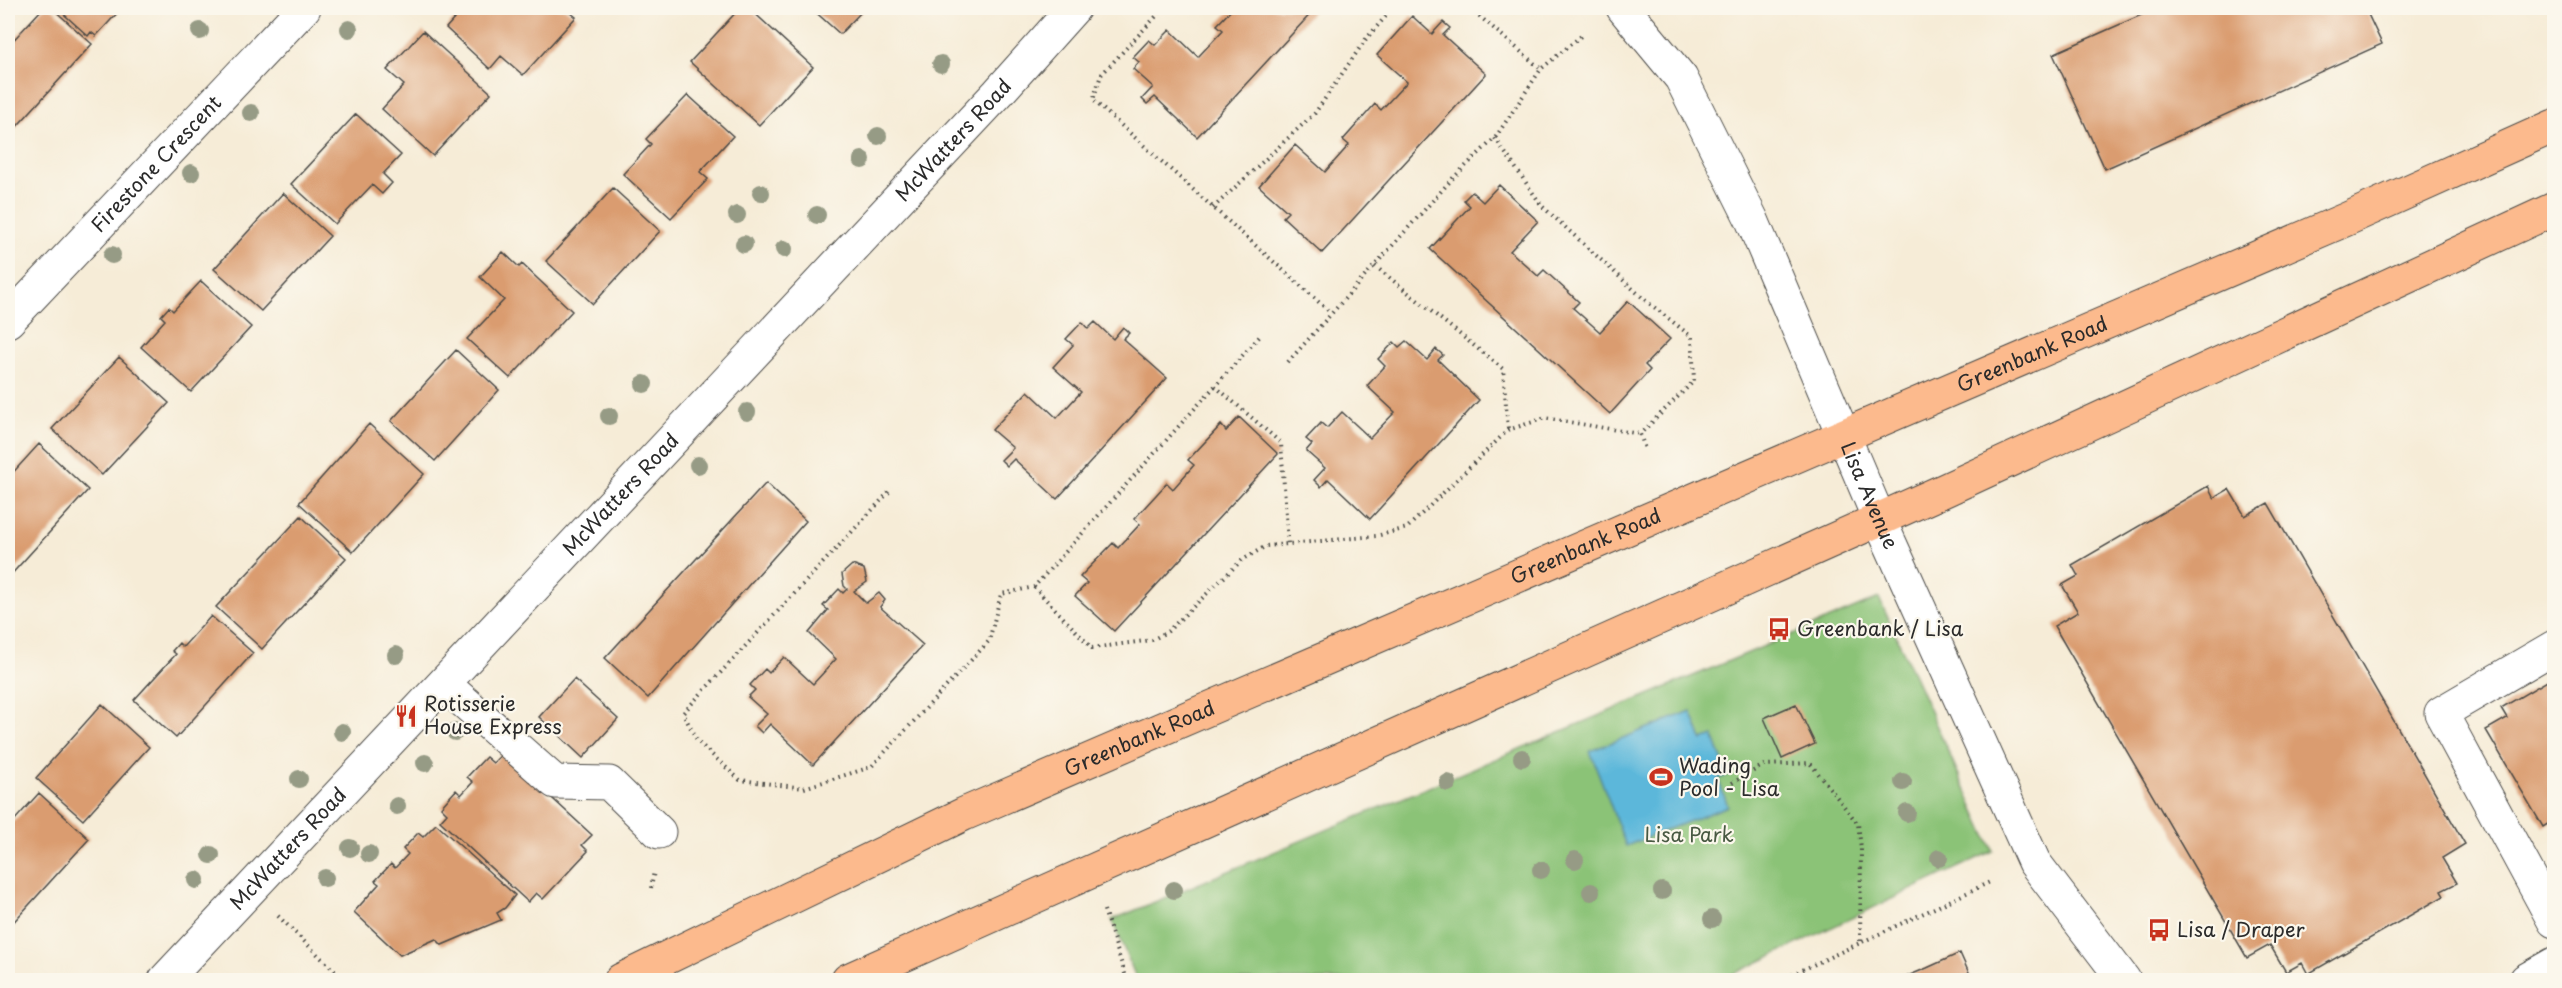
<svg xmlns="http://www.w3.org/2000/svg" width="2562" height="988" font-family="'Playpen Sans',sans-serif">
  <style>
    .green { fill: #8bc377; stroke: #5b7751; stroke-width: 1.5 }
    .water { fill: #5cb7da; stroke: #447182; stroke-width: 1.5 }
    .building { fill: #da9c6f }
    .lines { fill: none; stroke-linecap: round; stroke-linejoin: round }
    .minor-casing { stroke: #494845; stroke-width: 35 }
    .major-casing { stroke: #494845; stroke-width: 35 }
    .path { stroke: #494845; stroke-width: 4; stroke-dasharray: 1.5 4.5; stroke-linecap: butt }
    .minor { stroke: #fff; stroke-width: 33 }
    .major { stroke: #fcba8d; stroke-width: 33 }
    .tree { fill: #969b85 }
    .labels { text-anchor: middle; stroke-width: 4.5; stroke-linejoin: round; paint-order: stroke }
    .street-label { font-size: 20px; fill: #2b2b2b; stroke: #fbf7ec }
    .poi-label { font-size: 20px; fill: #2b2b2b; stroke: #fbf7ec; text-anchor: start }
    .park-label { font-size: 20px; fill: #485942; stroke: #fbf7ec }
  </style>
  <rect width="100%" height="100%" fill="#fbf7ec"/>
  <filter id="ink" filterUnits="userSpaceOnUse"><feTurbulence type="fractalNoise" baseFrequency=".0167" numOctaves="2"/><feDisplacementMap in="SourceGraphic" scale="12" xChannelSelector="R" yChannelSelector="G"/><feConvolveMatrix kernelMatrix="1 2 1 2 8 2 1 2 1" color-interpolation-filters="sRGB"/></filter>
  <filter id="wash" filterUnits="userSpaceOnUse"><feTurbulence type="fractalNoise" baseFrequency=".008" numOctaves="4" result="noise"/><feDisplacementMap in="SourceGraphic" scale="24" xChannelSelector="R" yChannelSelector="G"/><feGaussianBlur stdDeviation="1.35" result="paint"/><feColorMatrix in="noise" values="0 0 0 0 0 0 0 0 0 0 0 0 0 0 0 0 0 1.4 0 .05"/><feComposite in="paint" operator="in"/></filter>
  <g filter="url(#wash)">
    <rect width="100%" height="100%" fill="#f6ecd7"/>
    <path class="green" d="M1879,598l114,253 -272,129h-584l-25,-60z"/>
    <path class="water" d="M1691,711l11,29 11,-4 15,39 -10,4 10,27 -102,40 -36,-95z"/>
    <g id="blocks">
      <path class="building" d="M43,8h9l40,36 -83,91 -1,-89z
        M57,8h65l-26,28 -5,-4 -3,4z
        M464,8h101l11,9 -53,58 -22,-19 -11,13 -44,-41z
        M740,8h9l64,59 -54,58 -69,-63z
        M811,8h54l-25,26z
        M1233,8h83l-119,129 -42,-40 -8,7 -5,-5 11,-12 -20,-18 6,-7 -6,-5 16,-17 6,5 15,-15 28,27 25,-27 -6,-5z
        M2157,8h208l17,36 -277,125 -52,-115z
        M1412,16l20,18 11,-12 7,6 -7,7 43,39 -164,179 -39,-36 5,-5 -29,-26 36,-41 30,27 24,-27 -6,-5 32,-36 6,6 26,-28 -30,-27z
        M423,31l68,62 -58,63 -51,-47 22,-24 -17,-15z
        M688,95l45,41 -33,36 8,7 -37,39 -48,-44 28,-30 -5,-5z
        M356,114l45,41 -18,19 9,9 -10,11 -10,-9 -37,39 -44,-40z
        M1499,185l39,36 -28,30 28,25 6,-6 35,32 -6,6 27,24 28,-31 42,38 -25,26 5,5 -40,44 -180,-165 40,-43 -6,-6 8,-8 11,10z
        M613,188l47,43 -67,73 -47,-43z
        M283,193l47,43 -69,75 -47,-42z
        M503,252l16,15 3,-3 50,47 -62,67 -43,-39 37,-39 -24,-23z
        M201,281l50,46 -60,65 -50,-45 24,-27 -4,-4 8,-9 4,4z
        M1082,322l6,7 7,-7 18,17 10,-12 6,6 -6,6 44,39 -110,121 -43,-40 -7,7 -6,-6 12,-12 -21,-18 36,-39 29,27 24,-26 -28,-25 20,-22 -7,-6z
        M1406,341l21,19 9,-11 7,6 -5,5 41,40 -109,119 -42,-40 -7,8 -7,-7 11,-12 -19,-17 6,-7 -6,-5 15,-16 6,5 15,-16 28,26 25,-26 -28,-26 18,-20 -7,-7 16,-17 5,5z
        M456,350l43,40 -64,71 -44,-40z
        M119,357l50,46 -67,72 -50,-46z
        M1239,417l39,37 -164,177 -39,-35 12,-13 -7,-6 33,-34 5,5 22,-24 -6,-5 33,-36 6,6 21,-24 -6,-5 33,-35 5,6z
        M369,424l55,50 -71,78 -54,-49z
        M39,444l49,46 -80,88v-100z
        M766,483l40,38 -158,177 -43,-40z
        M2208,486l6,12 15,-9 16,27 23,-13 197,341 -23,14 15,25 -16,8 3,5 -136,78 -6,-11 -16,9 -16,-27 -23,13 -193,-332 24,-14 -16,-27 16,-9 -6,-11z
        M301,516l45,42 -84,91 -46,-42z
        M852,565l12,4 3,13 -13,9 12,12 13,-10 6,7 -5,7 43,38 -110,120 -43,-41 -8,9 -7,-7 12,-12 -19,-17 7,-7 -5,-5 15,-16 4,4 15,-16 29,27 23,-25 -27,-26 19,-23 -5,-4 16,-17 4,4 4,-4 -3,-3 -2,-12z
        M211,616l42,37 -77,85 -42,-38 42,-46 -4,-3 7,-8 4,4z
        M2554,677v143l-11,7 -57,-97 21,-12 -6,-10z
        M574,679l44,40 -35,39 -44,-41z
        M102,704l47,43 -66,73 -47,-42z
        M1796,704l19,40 -33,15 -18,-41z
        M503,753l89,82 -10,10 6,6 -45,48 -7,-6 -8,9 -88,-81 7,-8 -6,-6 15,-17 5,5 12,-13 -6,-5 19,-20 7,6z
        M39,793l50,46 -81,89v-111l5,5z
        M436,824l79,71 -10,13 -8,5 4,7 -59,25 -6,-6 -36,16 -46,-43 25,-28 -4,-3 16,-17 4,4 13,-14 -5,-5 15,-16 5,4z
        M1960,953l12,27h-74l29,-12z"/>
    </g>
  </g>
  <g filter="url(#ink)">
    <use href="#blocks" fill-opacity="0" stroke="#494845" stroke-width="1.5"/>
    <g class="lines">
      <g class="minor-casing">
        <g id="minor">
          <path id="s1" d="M1623,8l58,70 71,142 127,299 155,343 90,118"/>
          <path id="s2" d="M8,321l296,-313"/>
          <path d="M2554,647l-113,66 113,208"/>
          <path d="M444,684l111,98 54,1 50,49"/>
          <path id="s3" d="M165,980l833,-887 76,-85"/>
          <path d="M2526,980l28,-16"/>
        </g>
      </g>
      <g class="major-casing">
        <g id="major">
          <path id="s4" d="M621,980l343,-166 1383,-595 207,-93"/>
          <path d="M848,980l1097,-490 609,-281"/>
        </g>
      </g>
      <path class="path" d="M1164,8l-63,67 -8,25 238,213
        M1470,8l71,61
        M1495,138l47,68 103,94 47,37 2,44 -54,53 5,15
        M1213,208l102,-95 51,-74 27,-31
        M1375,266l128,103 5,61
        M1288,362l165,-184 42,-40 46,-69 40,-33
        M1215,386l66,57 7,101
        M889,492l-206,221 15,29 42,38 64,8 67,-21 118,-126 12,-47 33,-7 226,-251
        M1034,587l58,61 60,-8 16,-9 74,-71 24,-14 110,-10 31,-8 101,-98 37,-12 95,16
        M1732,783l32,-18 46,-2 48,61 3,24 -1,95
        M651,888l3,-17
        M1104,910l23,70
        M278,916l66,64
        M1781,980l211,-99"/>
      <use href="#minor" class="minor"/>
      <use href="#major" class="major"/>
    </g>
    <g class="tree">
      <circle cx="349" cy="29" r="9"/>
      <circle cx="200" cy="31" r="9"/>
      <circle cx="941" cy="64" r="9"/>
      <circle cx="251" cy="113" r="9"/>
      <circle cx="878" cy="136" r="9"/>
      <circle cx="862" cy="160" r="9"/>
      <circle cx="191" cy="173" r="9"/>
      <circle cx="761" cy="193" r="9"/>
      <circle cx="737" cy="215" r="9"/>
      <circle cx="817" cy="215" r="9"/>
      <circle cx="744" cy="244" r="9"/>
      <circle cx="784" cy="249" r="9"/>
      <circle cx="112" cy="255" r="9"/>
      <circle cx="644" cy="384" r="9"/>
      <circle cx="747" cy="412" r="9"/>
      <circle cx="609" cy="416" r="9"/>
      <circle cx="698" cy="465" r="9"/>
      <circle cx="396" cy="655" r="9"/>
      <circle cx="342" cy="732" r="9"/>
      <circle cx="455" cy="732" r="9"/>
      <circle cx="1522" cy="758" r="9"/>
      <circle cx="425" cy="763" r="9"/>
      <circle cx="299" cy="779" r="9"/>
      <circle cx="1903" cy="782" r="9"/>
      <circle cx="1448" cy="783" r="9"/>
      <circle cx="397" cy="806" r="9"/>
      <circle cx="1907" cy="813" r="9"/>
      <circle cx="350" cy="848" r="9"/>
      <circle cx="369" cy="854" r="9"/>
      <circle cx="211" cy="855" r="9"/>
      <circle cx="1939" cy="858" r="9"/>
      <circle cx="1575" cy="860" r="9"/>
      <circle cx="1541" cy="870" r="9"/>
      <circle cx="325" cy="878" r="9"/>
      <circle cx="196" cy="880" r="9"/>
      <circle cx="1174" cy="890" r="9"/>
      <circle cx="1662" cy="891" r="9"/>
      <circle cx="1591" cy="892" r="9"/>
      <circle cx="1712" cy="919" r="9"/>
    </g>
  </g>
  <defs>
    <g id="bus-bare" transform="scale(1.8)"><path d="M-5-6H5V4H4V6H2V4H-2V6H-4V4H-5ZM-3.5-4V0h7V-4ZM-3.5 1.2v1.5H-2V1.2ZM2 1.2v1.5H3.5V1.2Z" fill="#c8321e" stroke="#fbf7ec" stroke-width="2.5" paint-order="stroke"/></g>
    <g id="restaurant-bare" transform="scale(1.8)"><path d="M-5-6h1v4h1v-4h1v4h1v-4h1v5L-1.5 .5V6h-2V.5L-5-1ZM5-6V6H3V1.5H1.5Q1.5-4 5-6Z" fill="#c8321e" stroke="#fbf7ec" stroke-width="2.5" paint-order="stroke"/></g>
    <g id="stadium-bare" transform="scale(1.8)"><path d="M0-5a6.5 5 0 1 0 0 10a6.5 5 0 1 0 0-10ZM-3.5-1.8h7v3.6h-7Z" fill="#c8321e" stroke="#fbf7ec" stroke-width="2.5" paint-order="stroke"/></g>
  </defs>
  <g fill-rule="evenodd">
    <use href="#bus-bare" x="1779" y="629"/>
    <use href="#restaurant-bare" x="406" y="716"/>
    <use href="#stadium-bare" x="1661" y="777"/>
    <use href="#bus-bare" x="2159" y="930"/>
  </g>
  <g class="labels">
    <g class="street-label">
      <text dy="7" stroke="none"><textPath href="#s3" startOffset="1152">McWatters Road</textPath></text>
      <text dy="7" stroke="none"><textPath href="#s2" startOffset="216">Firestone Crescent</textPath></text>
      <text dy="7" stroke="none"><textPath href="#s4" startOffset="1544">Greenbank Road</textPath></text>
      <text dy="7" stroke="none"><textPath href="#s3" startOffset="666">McWatters Road</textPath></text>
      <text dy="7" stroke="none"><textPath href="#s1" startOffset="549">Lisa Avenue</textPath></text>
      <text dy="7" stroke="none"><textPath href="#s4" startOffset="1058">Greenbank Road</textPath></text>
      <text dy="7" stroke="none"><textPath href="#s4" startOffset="572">Greenbank Road</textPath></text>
      <text dy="7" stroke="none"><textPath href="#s3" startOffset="180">McWatters Road</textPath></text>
    </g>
    <g class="poi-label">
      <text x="1797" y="636">Greenbank / Lisa</text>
      <text x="424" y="711">Rotisserie<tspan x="424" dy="23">House Express</tspan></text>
      <text x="1679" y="773">Wading<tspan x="1679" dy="23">Pool - Lisa</tspan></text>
      <text x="2177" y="937">Lisa / Draper</text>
    </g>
    <g class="park-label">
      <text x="1689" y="842">Lisa Park</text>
    </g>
  </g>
  <rect width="2562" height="988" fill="none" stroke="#fbf7ec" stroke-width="30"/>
</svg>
